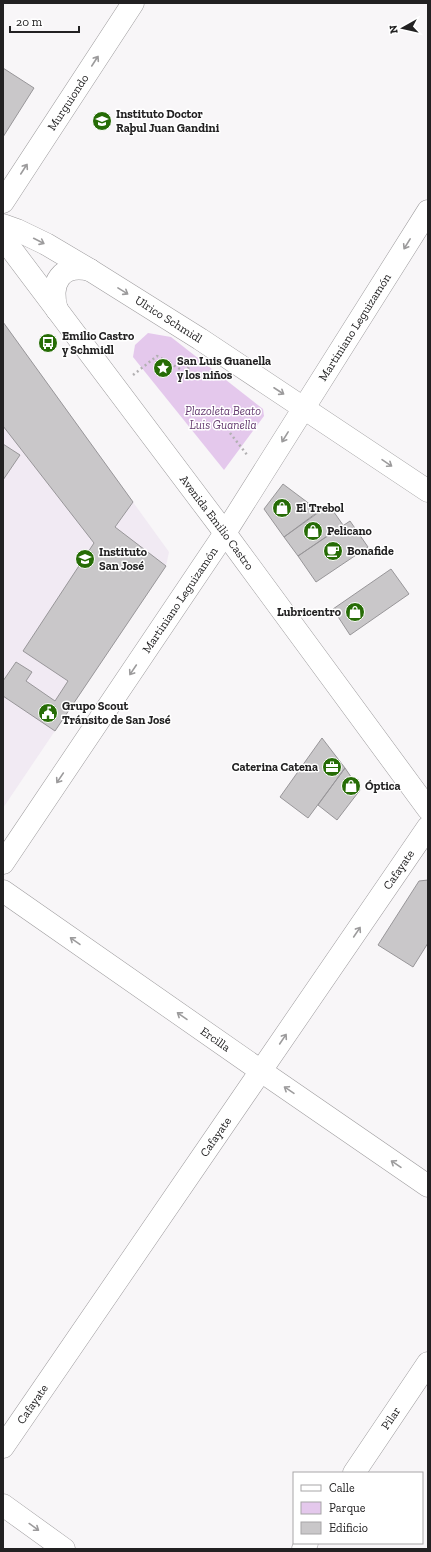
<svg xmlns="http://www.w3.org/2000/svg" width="431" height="1552" font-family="'Zilla Slab',serif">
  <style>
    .built { fill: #f1eaf3 }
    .green { fill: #e4c8ec }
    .building { fill: #c9c7c9; stroke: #989699 }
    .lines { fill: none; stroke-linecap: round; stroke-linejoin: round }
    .street-casing { stroke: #9e9c9e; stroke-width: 23 }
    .secondary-casing { stroke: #9e9c9e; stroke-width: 23 }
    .path { stroke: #b2b0b2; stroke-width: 2.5; stroke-dasharray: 2 3; stroke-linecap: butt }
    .street { stroke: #fff; stroke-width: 22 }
    .secondary { stroke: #fff; stroke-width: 22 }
    .oneway { stroke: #9c9b9c }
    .labels { text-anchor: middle; stroke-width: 3; stroke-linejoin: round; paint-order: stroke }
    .street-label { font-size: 12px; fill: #222122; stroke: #fff }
    .poi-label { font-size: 12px; font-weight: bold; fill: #222122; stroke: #fff; text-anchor: start }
    .park-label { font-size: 12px; font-style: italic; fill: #63396e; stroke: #fff }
  </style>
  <rect width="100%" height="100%" fill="#f8f6f8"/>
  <path class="built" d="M3,322l166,230 -3,14 -163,242z"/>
  <path class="green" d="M148,333l23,4 92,72 1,7 -40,54 -91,-113 2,-12z"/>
  <path class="building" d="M3,68l31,20 -31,49z
    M3,322l130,180 -18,25 51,39 -111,165 -52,-35v-15l13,-19 16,10 -6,9 29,20 13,-20 -45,-30 71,-108 -91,-117z
    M3,444l17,11 -17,25z
    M283,484l36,27 -35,26 -20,-28z
    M329,505l14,20 -45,31 -14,-19z
    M350,521l18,26 -52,35 -18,-26z
    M391,569l18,25 -59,41 -17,-26z
    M322,738l23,30 -37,50 -28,-21z
    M345,768l15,22 -23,30 -19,-15z
    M428,880v63l-15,24 -35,-22 41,-64z"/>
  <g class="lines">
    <g class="street-casing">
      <g id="street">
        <path id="s1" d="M3,202l130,-199"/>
        <path id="s2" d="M3,225l14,5 29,14 44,26 110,69 228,152"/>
        <path id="s3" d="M3,863l222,-330 203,-322"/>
        <path id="s4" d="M3,891l258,180 167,115"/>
        <path id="s5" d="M3,1447l425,-620"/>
        <path id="s6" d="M354,1473l74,-110"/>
        <path d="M3,1505l61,44"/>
        <path d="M303,1549l4,-6"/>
      </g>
    </g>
    <g class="secondary-casing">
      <g id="secondary">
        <path id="s7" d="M3,238l222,295 203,276"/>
        <path d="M57,310c-8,-27 4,-47 33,-40"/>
      </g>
    </g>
    <path class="path" d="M188,369l3,-9
      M133,375l24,-19 23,13
      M230,433l18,23"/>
    <use href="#street" class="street"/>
    <use href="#secondary" class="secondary"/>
  </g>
  <defs><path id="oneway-shaft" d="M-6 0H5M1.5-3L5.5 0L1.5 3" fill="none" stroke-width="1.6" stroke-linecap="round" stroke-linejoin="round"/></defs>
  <g class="oneway">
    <use href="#oneway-shaft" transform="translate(95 61) rotate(-57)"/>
    <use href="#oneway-shaft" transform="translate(24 169) rotate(-57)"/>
    <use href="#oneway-shaft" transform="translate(39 241) rotate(27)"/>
    <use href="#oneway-shaft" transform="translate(407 244) rotate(122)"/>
    <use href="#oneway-shaft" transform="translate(123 291) rotate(32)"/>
    <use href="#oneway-shaft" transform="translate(279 391) rotate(33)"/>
    <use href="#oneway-shaft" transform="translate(285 437) rotate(122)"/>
    <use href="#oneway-shaft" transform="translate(387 463) rotate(34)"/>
    <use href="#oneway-shaft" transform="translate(133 670) rotate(124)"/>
    <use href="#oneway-shaft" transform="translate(60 778) rotate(124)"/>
    <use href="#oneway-shaft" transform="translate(357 932) rotate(-56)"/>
    <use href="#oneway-shaft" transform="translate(75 941) rotate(-145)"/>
    <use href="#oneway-shaft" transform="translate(182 1016) rotate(-145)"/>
    <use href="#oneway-shaft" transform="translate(283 1039) rotate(-56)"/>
    <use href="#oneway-shaft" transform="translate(289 1090) rotate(-146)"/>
    <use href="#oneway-shaft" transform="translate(396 1164) rotate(-146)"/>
    <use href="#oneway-shaft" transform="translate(34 1527) rotate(36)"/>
  </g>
  <defs>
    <g id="school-disc" transform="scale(1)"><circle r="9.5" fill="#266c06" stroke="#fff"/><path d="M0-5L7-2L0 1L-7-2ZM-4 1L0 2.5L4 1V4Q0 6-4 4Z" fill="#fff"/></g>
    <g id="bus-disc" transform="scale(1)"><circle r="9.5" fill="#266c06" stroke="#fff"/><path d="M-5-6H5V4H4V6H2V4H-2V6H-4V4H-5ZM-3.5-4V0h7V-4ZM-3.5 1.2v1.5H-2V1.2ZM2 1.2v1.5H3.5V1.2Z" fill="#fff"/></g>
    <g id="sight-disc" transform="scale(1)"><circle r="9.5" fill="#266c06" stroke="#fff"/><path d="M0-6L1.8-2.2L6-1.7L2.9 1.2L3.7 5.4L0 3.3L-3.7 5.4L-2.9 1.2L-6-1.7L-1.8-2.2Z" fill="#fff"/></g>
    <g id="shop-disc" transform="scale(1)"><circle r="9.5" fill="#266c06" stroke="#fff"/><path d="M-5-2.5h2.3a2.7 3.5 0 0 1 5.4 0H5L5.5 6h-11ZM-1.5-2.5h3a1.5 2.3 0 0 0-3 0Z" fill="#fff"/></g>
    <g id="cafe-disc" transform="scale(1)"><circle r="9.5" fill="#266c06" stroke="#fff"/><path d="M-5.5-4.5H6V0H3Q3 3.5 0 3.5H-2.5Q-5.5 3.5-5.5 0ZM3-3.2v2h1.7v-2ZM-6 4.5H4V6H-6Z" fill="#fff"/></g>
    <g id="civic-disc" transform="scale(1)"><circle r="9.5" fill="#266c06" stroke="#fff"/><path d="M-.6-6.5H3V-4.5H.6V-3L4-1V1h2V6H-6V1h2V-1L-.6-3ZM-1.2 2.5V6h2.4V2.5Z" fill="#fff"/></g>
    <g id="office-disc" transform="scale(1)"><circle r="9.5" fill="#266c06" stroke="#fff"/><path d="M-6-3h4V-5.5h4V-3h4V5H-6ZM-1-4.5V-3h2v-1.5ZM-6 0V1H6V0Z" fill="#fff"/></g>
  </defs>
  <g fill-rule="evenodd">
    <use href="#school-disc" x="102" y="121"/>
    <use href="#bus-disc" x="48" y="343"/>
    <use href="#sight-disc" x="163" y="368"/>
    <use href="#shop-disc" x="282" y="508"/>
    <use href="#shop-disc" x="313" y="531"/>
    <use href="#cafe-disc" x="333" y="551"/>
    <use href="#school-disc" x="85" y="559"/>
    <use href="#shop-disc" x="355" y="612"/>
    <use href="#civic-disc" x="48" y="713"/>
    <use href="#office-disc" x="332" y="767"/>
    <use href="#shop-disc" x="351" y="786"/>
  </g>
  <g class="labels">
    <g class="street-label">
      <text dy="4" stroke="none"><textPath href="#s1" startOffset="119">Murguiondo</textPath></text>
      <text dy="4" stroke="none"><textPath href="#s2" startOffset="191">Ulrico Schmidl</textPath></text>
      <text dy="4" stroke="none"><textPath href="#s3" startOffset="641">Martiniano Leguizamón</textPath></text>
      <text dy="4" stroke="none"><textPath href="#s7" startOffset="356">Avenida Emilio Castro</textPath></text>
      <text dy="4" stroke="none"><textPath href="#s3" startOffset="317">Martiniano Leguizamón</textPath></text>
      <text dy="4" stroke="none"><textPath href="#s5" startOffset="700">Cafayate</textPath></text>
      <text dy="4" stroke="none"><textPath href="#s4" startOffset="259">Ercilla</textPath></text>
      <text dy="4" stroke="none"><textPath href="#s5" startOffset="376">Cafayate</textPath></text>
      <text dy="4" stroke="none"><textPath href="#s5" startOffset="52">Cafayate</textPath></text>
      <text dy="4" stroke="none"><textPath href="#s6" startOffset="66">Pilar</textPath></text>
    </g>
    <g class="poi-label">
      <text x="116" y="118">Instituto Doctor<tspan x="116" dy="14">Raþul Juan Gandini</tspan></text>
      <text x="62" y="340">Emilio Castro<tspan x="62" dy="14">y Schmidl</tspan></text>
      <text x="177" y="365">San Luis Guanella<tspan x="177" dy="14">y los niños</tspan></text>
      <text x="296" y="512">El Trebol</text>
      <text x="327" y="535">Pelicano</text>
      <text x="347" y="555">Bonafide</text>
      <text x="99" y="556">Instituto<tspan x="99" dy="14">San José</tspan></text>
      <text x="341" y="616" text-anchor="end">Lubricentro</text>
      <text x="62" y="710">Grupo Scout<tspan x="62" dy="14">Tránsito de San José</tspan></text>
      <text x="318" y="771" text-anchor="end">Caterina Catena</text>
      <text x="365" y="790">Óptica</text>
    </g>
    <g class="park-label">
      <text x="223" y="415">Plazoleta Beato<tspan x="223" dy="14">Luis Guanella</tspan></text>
    </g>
  </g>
  <rect width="431" height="1552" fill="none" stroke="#222122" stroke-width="8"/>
  <rect x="293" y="1472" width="130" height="72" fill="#ffffff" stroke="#a7a6a7"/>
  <rect x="301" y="1485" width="20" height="6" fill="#ffffff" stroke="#a7a6a7"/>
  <text x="329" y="1492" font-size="12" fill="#222122">Calle</text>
  <rect x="301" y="1502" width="20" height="12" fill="#e4c8ec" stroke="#a7a6a7"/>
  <text x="329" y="1512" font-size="12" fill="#222122">Parque</text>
  <rect x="301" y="1522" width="20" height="12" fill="#c9c7c9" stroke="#a7a6a7"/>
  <text x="329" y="1532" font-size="12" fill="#222122">Edificio</text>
  <g transform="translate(403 28) rotate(262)" stroke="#ffffff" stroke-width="3" paint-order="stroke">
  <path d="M0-3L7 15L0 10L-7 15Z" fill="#222122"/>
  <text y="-6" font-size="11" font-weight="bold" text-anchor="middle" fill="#222122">N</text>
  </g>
  <path d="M10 26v6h69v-6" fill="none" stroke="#222122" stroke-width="2"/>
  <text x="16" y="26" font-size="12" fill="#222122" stroke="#ffffff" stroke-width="3" paint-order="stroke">20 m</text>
</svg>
